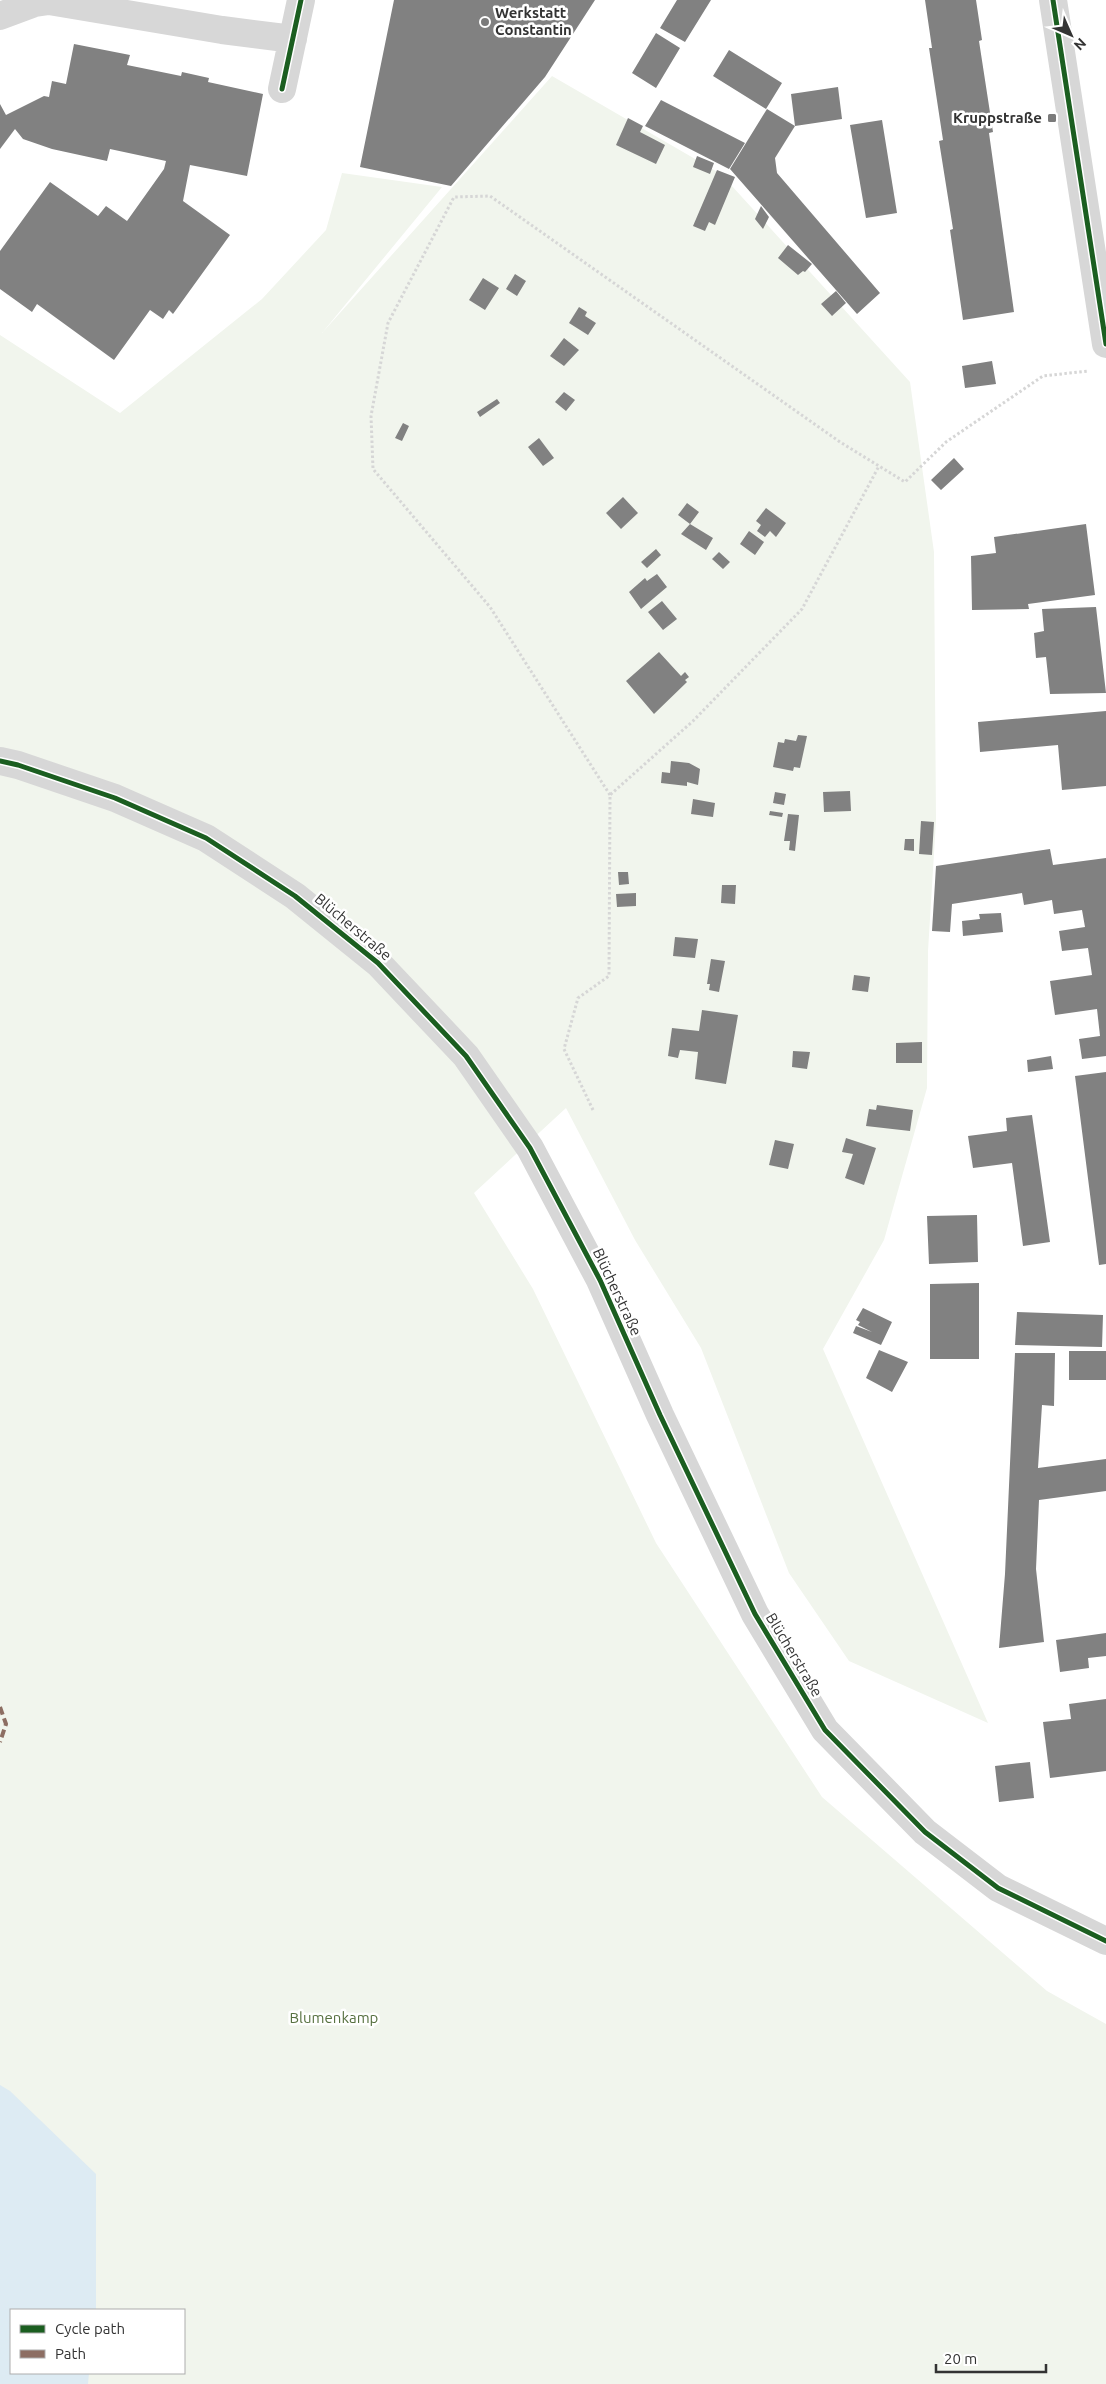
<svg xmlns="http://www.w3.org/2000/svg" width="1106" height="2384" font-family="Ubuntu,sans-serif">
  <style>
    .green { fill: #f1f5ed; fill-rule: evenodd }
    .water { fill: #ddebf3 }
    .building { fill: #818181 }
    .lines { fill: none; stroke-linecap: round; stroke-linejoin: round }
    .path { stroke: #d6d6d6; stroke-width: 3; stroke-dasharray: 2.5 2.5; stroke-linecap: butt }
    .minor { stroke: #d7d7d7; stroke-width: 28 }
    .quiet { stroke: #8d6e63; stroke-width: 4; stroke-dasharray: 8 4; stroke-linecap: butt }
    .cycleway-casing { stroke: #fff; stroke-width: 8 }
    .cycleway { stroke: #1b5e20; stroke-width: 5 }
    .poi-dot { fill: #7a7a7a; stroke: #fff; stroke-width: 2 }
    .labels { text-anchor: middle; stroke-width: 5; stroke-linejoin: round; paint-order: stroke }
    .poi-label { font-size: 15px; font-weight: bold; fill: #333; stroke: #fff; text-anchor: start }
    .street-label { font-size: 15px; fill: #333; stroke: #fff }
    .park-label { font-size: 15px; fill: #56703f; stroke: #fff }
  </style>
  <rect width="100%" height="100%" fill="#fff"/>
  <path class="green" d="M552,76l169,98 189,208 24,170 2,269 -8,130 -1,137 -43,152 -61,109 165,374 -139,-62 -60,-88 -88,-225 -66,-108 -69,-132 -92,85 59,96 123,254 166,254 225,194 59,33v360h-1106v-2049l120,78 142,-114 64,-69 16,-57 100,14 -120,146zM11,2310h173v63h-173z"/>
  <path class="water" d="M0,2085l10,6 86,83v136h-85v63h78l-1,11h-88z"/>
  <path class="building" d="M394,0h201l-50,77 -94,109 -91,-19z
    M677,0h34l-26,42 -25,-14z
    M925,0h51l6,40 -3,1 14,91 -4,1 25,179 -51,8 -13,-90 3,-1 -14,-88 4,-1 -14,-92h3z
    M656,33l24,15 -24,40 -24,-15z
    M74,44l56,11 -3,10 54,11 1,-4 27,6 -1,4 55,12 -16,82 -57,-11 -7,36 47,34 -57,79 -4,-4 -6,9 -13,-9 -36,50 -77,-56 -5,8 -32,-23v-38l50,-69 48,34 8,-10 21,15 37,-52 2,-8 -56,-12 -3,12 -55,-12 -29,-10 -8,-10 -15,20v-45l6,11 38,-19 5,1 3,-16 14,3z
    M729,50l53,33 -16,26 -53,-33z
    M838,87l4,32 -47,7 -4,-32z
    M661,100l84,43 -16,26 -84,-43z
    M767,109l28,17 -20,32 2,15 103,120 -23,21 -127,-145z
    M628,118l15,8 -3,6 25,13 -9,19 -40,-19z
    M882,120l15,93 -31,5 -16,-93z
    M697,156l17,7 -4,11 -17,-7z
    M717,170l18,7 -20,48 -6,-3 -4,9 -12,-5z
    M761,206l8,11 -6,12 -8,-10z
    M788,245l24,19 -7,8 -2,-1 -5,4 -20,-17z
    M515,274l11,7 -9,15 -11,-7z
    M483,278l16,10 -14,22 -16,-10z
    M836,291l10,12 -14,13 -11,-12z
    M579,307l8,5 -2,4 11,7 -8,12 -19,-12z
    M564,338l15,12 -15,16 -14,-10z
    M992,361l4,23 -31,4 -3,-22z
    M564,392l11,8 -9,11 -11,-9z
    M497,399l3,4 -20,14 -3,-5z
    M403,423l6,3 -7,15 -7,-3z
    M539,438l15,20 -11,8 -15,-19z
    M954,458l10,11 -23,21 -10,-10z
    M623,497l15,16 -17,16 -15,-16z
    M687,503l12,9 -9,12 23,14 -7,12 -25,-16 9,-10 -12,-9z
    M766,508l20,15 -10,14 -6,-6 -5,6 -8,-6 4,-6 -5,-4z
    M1086,524l9,71 -67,9 1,5 -57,1 -1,-54 25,-3 -2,-16z
    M749,531l15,11 -9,13 -15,-11z
    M656,549l5,6 -14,13 -6,-6z
    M719,552l11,10 -7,7 -11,-10z
    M657,574l10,13 -26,22 -12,-17 16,-14 2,3z
    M662,601l15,18 -14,11 -15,-18z
    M1096,607l10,86 -56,1 -4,-37 -10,1 -2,-25 10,-2 -2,-22z
    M659,652l22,24 4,-4 4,5 -4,3 2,2 -33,32 -28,-33z
    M1106,711v75l-44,4 -4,-45 -78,7 -2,-30z
    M798,735l9,1 -7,32 -6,-1 -1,4 -20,-4 5,-25 6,1 1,-4 11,2z
    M671,761l18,2 11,6 -2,16 -11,-3v4l-26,-3 1,-11 8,1z
    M850,791l1,20 -27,1 -1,-20z
    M775,792l11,2 -2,11 -11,-2z
    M693,799l22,4 -2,14 -22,-3z
    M770,811l13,2 -1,4 -13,-2z
    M788,814l11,1 -4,36 -6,-1 1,-9h-6z
    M921,821l13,1 -2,33 -13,-1z
    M905,839h9v12l-10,-1z
    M1050,849l3,16 53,-7v198l-24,3 -3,-20 21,-3 -3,-27 -42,6 -5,-34 42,-6 -4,-27 -26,3 -3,-20 26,-4 -3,-17 -28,4 -2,-14 -28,5 -2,-12 -70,11 -2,28 -18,-1 4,-65z
    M618,872h10l1,12 -10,1z
    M722,885h14l-1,19 -14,-1z
    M636,893v13l-19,1 -1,-13z
    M1001,913l2,19 -40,4 -1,-15 18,-2 -1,-5z
    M675,937l23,2 -3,19 -22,-2z
    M711,959l14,2 -6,31 -10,-2 1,-6h-3z
    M854,975l16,2 -2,15 -16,-2z
    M702,1010l36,5 -12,69 -31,-5 3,-27 -18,-2 -2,8 -10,-2 4,-28 27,3z
    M922,1042v21h-26v-20z
    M793,1051l17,1 -3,17 -15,-2z
    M1051,1056l2,13 -25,3 -1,-12z
    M1106,1072v192l-7,1 -24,-189z
    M877,1105l36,5 -3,21 -44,-5 3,-17 7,1z
    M1032,1115l18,127 -27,4 -11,-83 -39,5 -5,-32 39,-5 -1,-13z
    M846,1138l30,10 -12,37 -19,-7 8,-24 -11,-2z
    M775,1140l19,4 -6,25 -19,-4z
    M977,1215l1,47 -49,2 -2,-48z
    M979,1283v76h-49v-75z
    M863,1308l29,14 -11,23 -28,-12 3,-7 16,6 -14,-7 2,-3 -4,-2z
    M1017,1312l86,3 -1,32 -87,-2z
    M879,1350l29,12 -16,30 -26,-14z
    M1069,1351h37v29h-37z
    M1015,1353h40l-1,53 -12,-1 -4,63 68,-9v32l-67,9 -3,69 8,73 -45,6 6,-74z
    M1106,1633v23l-18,2 1,10 -29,4 -4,-32z
    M1106,1699v72l-56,7 -7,-56 28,-3 -2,-15z
    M1030,1762l4,36 -35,4 -4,-36z"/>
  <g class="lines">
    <path class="path" d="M610,795l-120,-188 -117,-138 -2,-53 17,-93 66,-126 36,-1 350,246 65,40 41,-40 97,-66 45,-5
      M593,1110l-29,-61 14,-51 31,-22 1,-181 83,-74 109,-112 77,-143"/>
    <path class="minor" d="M1053,0l53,344
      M0,16l35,-13 14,-2 173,29 71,9
      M282,89l19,-89
      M0,761l18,4 97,33 91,40 89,58 83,67 88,93 64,92 70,132 60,135 95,199 70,116 100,102 73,56 108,53"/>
    <path class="quiet" d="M0,1707l6,17 -6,18"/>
    <g class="cycleway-casing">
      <path id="cycleway" d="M1053,0l53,344
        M282,89l19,-89
        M0,761l18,4 97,33 91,40 89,58 83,67 88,93 64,92 70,132 60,135 95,199 70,116 100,102 73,56 108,53"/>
    </g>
    <use href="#cycleway" class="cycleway"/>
  </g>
  <g class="poi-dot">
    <circle cx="485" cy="22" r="5"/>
    <rect x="1047" y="113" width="10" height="10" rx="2.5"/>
  </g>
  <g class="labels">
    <g class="poi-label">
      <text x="495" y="18">Werkstatt<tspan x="495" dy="17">Constantin</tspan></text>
      <text x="1042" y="123" text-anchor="end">Kruppstraße</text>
    </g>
    <g class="street-label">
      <text transform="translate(353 927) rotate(40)" y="5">Blücherstraße</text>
      <text transform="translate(617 1292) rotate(65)" y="5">Blücherstraße</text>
      <text transform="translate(794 1655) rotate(59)" y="5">Blücherstraße</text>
    </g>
    <g class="park-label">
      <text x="334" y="2023">Blumenkamp</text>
    </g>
  </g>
  <rect x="10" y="2309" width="175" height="65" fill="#ffffff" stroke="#adadad"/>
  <rect x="20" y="2325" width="25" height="8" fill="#1b5e20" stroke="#adadad"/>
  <text x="55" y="2334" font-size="15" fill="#333333">Cycle path</text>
  <rect x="20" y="2350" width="25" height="8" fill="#8d6e63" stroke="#adadad"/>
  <text x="55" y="2359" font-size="15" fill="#333333">Path</text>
  <g transform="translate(1071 35) rotate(135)" stroke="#ffffff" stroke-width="4" paint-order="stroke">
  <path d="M0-4L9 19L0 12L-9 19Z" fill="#333333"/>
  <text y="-8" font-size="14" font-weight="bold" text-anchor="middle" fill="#333333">N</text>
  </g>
  <path d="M936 2364v8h110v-8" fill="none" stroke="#333333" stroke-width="2.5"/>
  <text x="944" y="2364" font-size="15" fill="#333333" stroke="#ffffff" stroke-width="4" paint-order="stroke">20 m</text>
</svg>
